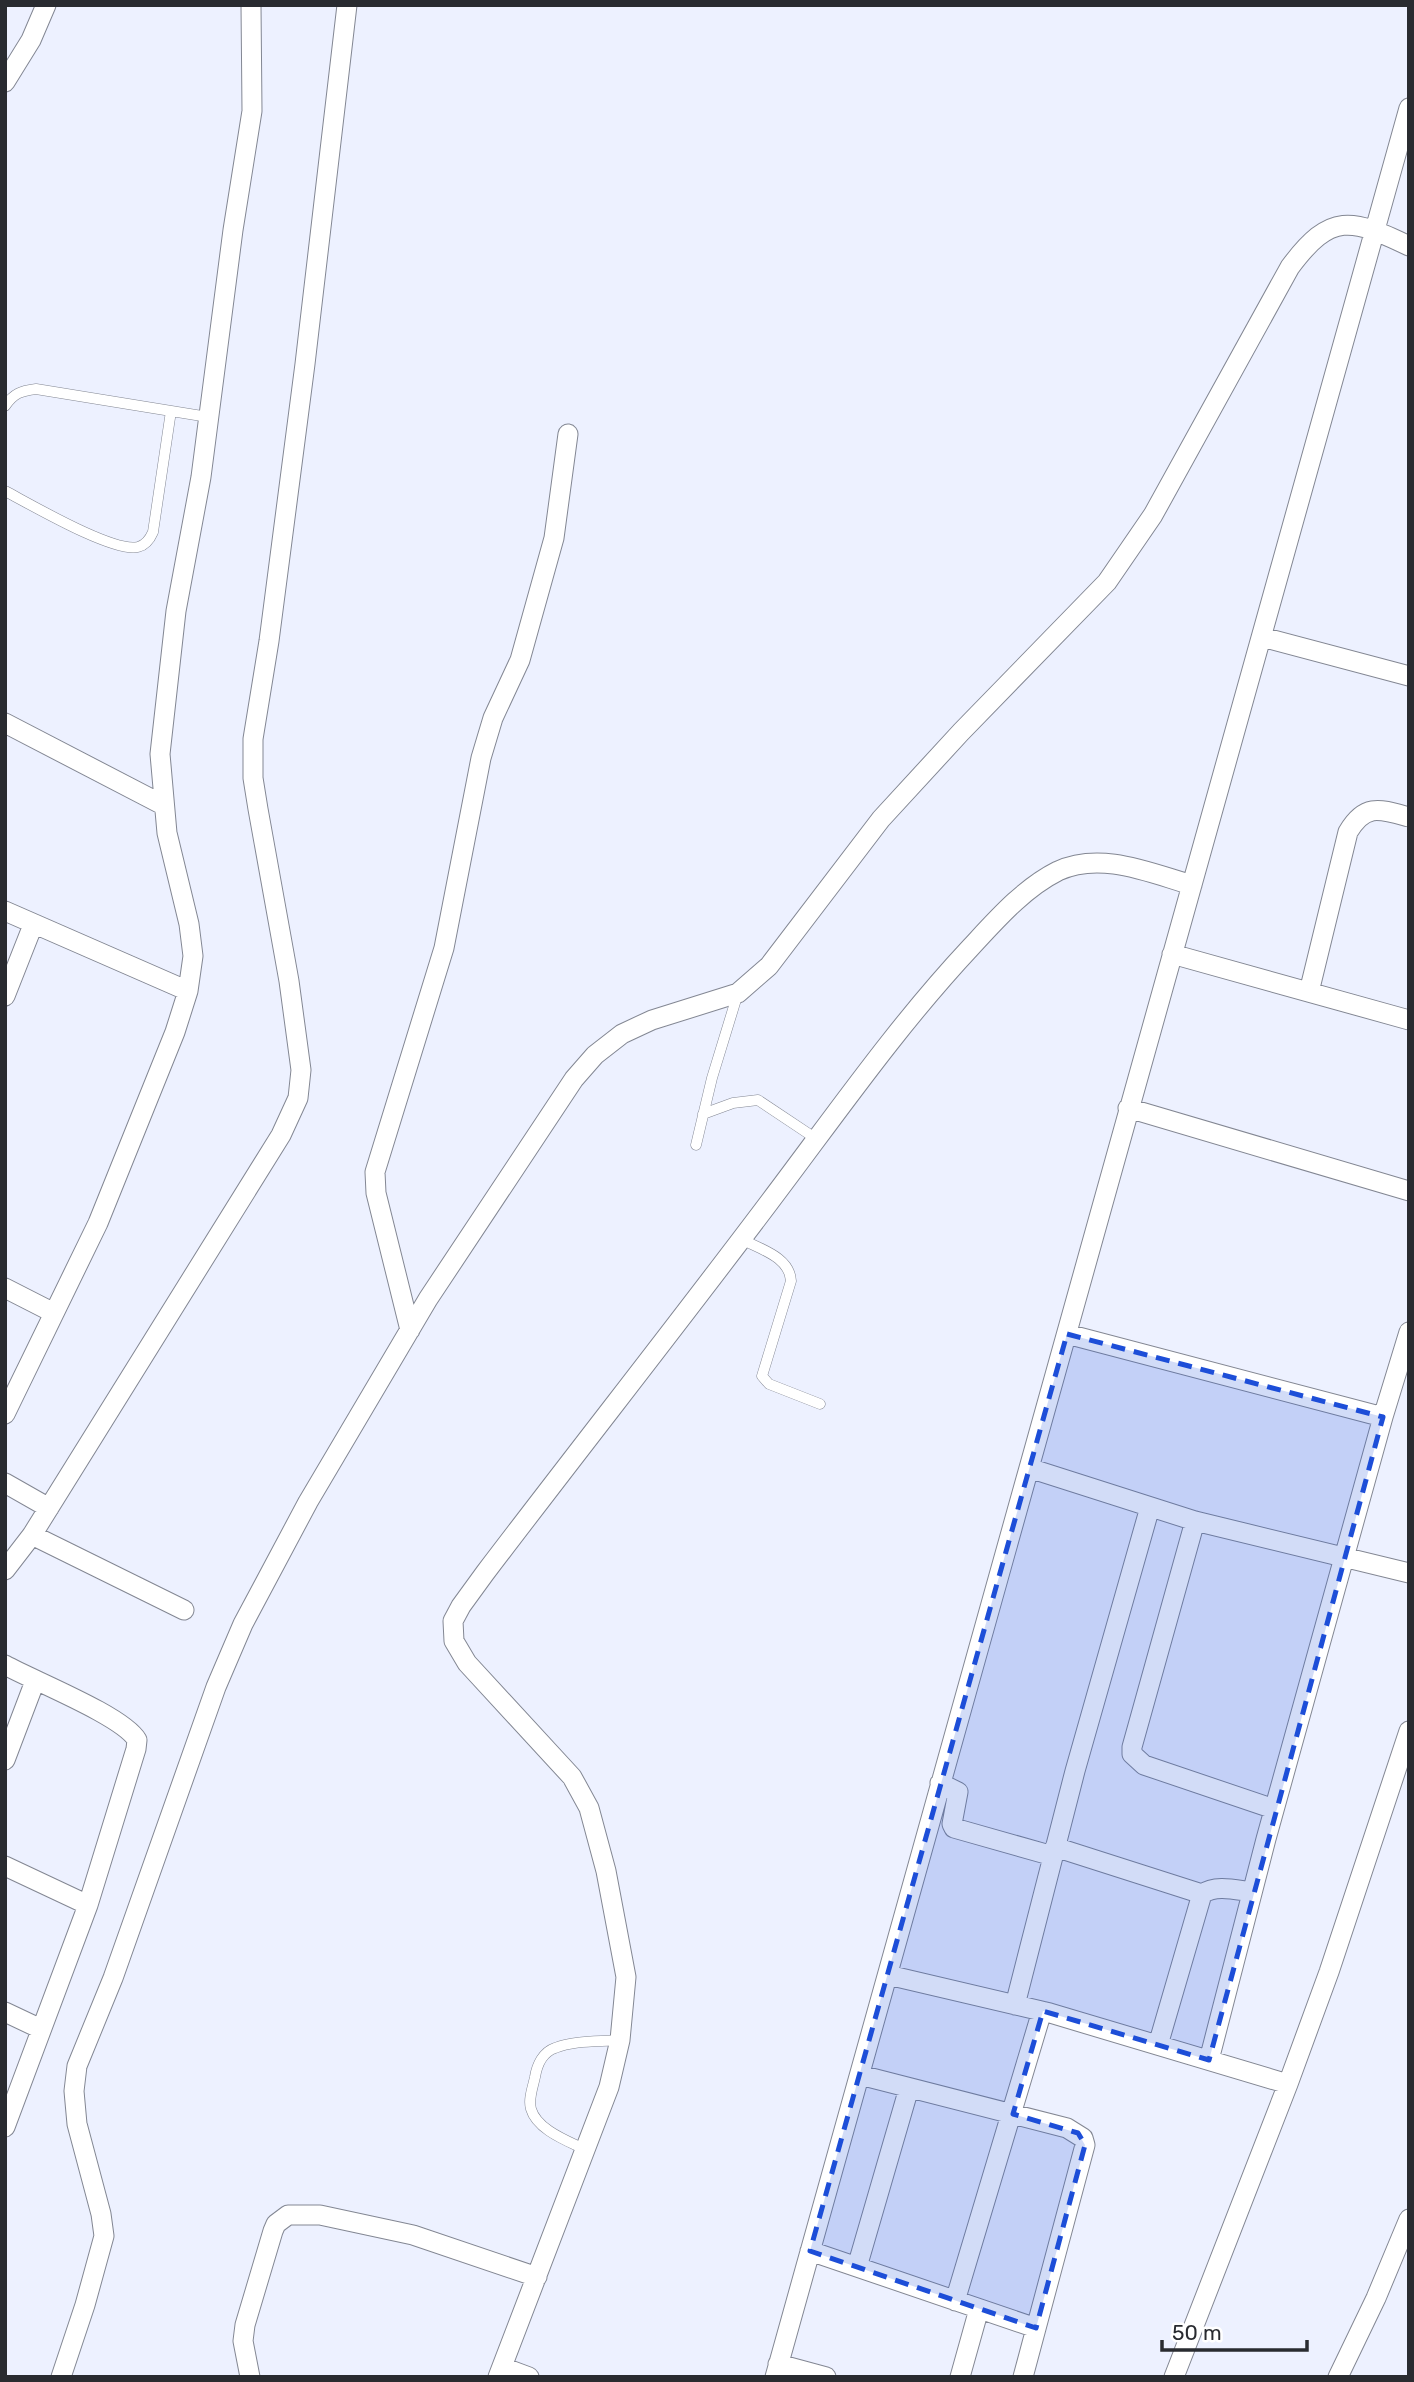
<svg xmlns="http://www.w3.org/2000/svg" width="1414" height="2382" font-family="Rubik,sans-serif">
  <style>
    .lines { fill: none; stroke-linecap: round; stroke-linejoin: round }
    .lane-casing { stroke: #838793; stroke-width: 11 }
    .street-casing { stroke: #838793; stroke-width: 21 }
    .lane { stroke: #fff; stroke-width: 10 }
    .street { stroke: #fff; stroke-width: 19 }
    .marked { fill: #1d4ed8; fill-opacity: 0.2; stroke: #1d4ed8; stroke-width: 5; stroke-dasharray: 14 9; stroke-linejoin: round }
  </style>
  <rect width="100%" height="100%" fill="#edf1ff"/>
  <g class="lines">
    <g class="lane-casing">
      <path id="lane" d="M5,406c9,-13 16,-15 31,-17l172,28
        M5,491c25,13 108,62 133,56 8,-2 12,-8 15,-15l18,-121
        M703,1114l30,-11 25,-3 57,38
        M696,1145l16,-67 26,-85
        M741,1239c19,10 49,18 50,42l-29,95 7,8 51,20
        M586,2150c-18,-9 -49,-20 -55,-41 -3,-10 2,-22 4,-32 2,-12 8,-25 20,-29 20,-8 45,-6 65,-8"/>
    </g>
    <g class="street-casing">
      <path id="street" d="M5,82l26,-42 15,-35
        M1262,637l147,39
        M5,723l158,82
        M5,911l183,80
        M1172,954l237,66
        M1309,992l39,-160c17,-29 32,-23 61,-15
        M5,996l28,-71
        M1128,1108l281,83
        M5,1288l49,25
        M410,1330l-34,-137 -1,-21 69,-224 37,-190 12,-40 27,-58 34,-122 14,-104
        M1067,1334l316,83
        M5,1414l93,-191 77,-191 13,-41 5,-35 -4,-32 -22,-91 -7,-79 16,-143 25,-134 32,-247 19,-119 -1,-106
        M1029,1468l166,53 214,52
        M5,1483l44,25
        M1195,1521l-63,226v7l12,11 130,44
        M32,1535l152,75
        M5,1570l27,-35 249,-400 17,-37 3,-28 -12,-89 -31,-172 -5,-31v-39l16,-98 36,-277 42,-359
        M5,1665c29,16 118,51 132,75l-1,9 -48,156 -83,222
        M5,1760l30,-79
        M940,1783l18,9 -6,32 2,4 99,28
        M1055,1847l147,47
        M5,1866l83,39
        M888,1975l162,38 238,71
        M1015,2005l60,-234 75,-264
        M5,2012l36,17
        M1158,2045l44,-151c14,-10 34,-4 50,-2
        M1209,2060l57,-221 117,-422 26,-85
        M860,2075l207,53 16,10 2,7 -62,232
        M810,2251l226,77
        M857,2267l52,-179
        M955,2301l87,-290
        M778,2364l48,13
        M502,2367l27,10
        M61,2377l24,-72 19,-69 -3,-22 -24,-90 -3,-33 3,-25 36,-88 103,-291 27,-63 65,-122 120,-203 146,-220 21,-24 27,-21 30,-14 86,-27 31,-27 112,-147 80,-87 146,-150 46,-67 137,-248c41,-55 61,-49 119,-21
        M250,2377l-7,-36 2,-16 28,-94 3,-7 12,-9h32l93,20 124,42
        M498,2377l111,-290 11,-47 6,-63 -20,-106 -17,-63 -17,-31 -105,-114 -13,-22 -1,-20 8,-15 24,-33c95,-125 192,-248 286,-373 65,-86 126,-174 200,-253 26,-28 53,-59 87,-76 43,-20 92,2 134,14
        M775,2377l634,-2269
        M960,2377l19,-68
        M1174,2377l114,-293 41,-112 80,-241
        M1338,2377l38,-79 33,-79"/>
    </g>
    <use href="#lane" class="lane"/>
    <use href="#street" class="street"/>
  </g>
  <path class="marked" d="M1067,1334l316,83 -174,643 -166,-49 -30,103 65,19 7,12 -49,183 -226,-77z"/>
  <rect width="1414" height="2382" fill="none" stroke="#292b30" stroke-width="14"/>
  <path d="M1162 2340v10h145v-10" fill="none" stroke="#292b30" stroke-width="3.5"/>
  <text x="1172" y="2340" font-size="21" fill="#292b30" stroke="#ffffff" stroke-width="5" paint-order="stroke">50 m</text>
</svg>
